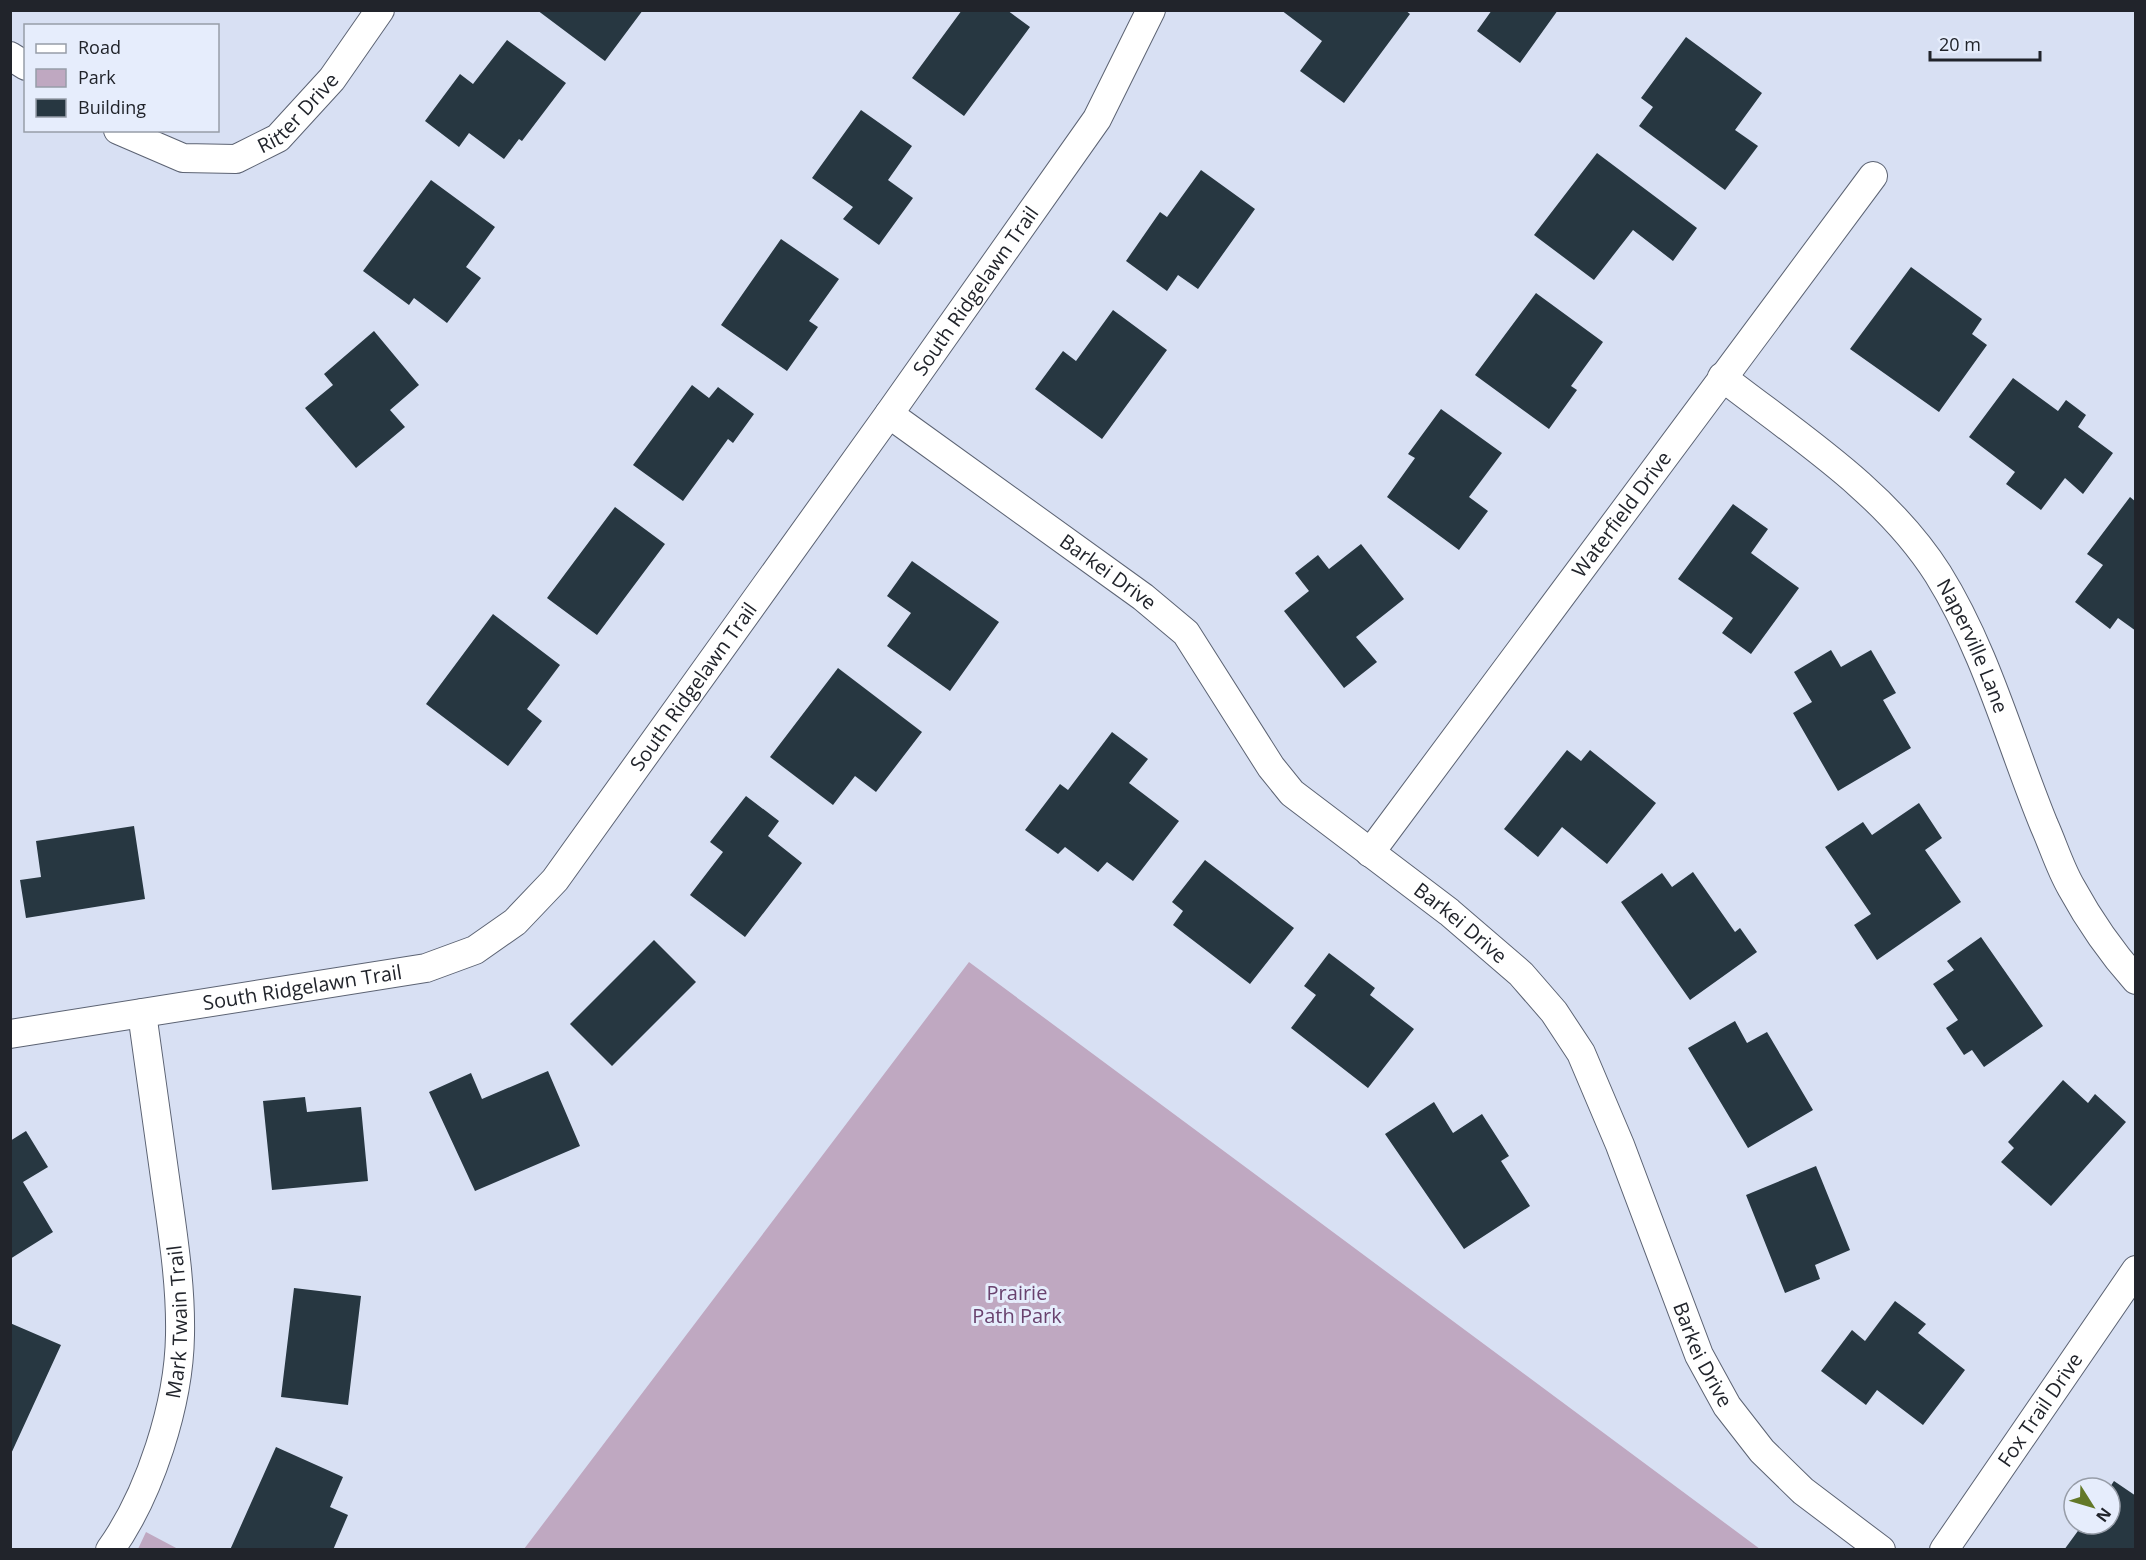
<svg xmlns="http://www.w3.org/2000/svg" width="2146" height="1560" font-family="'Open Sans',sans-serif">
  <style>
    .green { fill: #bfa8c1 }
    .building { fill: #273741 }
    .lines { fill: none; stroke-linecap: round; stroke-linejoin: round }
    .minor-casing { stroke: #5c6373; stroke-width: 30 }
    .minor { stroke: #fff; stroke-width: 28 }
    .labels { text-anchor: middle; stroke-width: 6; stroke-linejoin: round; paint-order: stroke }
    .street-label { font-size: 20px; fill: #21242b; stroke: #e6edfc }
    .park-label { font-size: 20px; fill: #69426e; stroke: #e6edfc }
  </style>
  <rect width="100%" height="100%" fill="#d8e0f3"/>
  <path class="green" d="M969,962l791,587h-1236z
    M146,1532l32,17h-40z"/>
  <path class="building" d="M537,10h106l-38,51z
    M962,10h45l23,17 -66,89 -52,-38z
    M1281,10h124l5,4 -66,89 -44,-32 22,-30z
    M1492,10h66l-38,53 -43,-32z
    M1686,37l76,56 -27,37 23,16 -33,44 -86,-64 14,-19 -12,-9z
    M507,40l59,43 -44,58 -3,-2 -15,20 -35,-26 -10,14 -34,-26 35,-47 13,10z
    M861,110l51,36 -24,34 25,18 -34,47 -36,-26 10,-12 -41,-29z
    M1597,153l100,75 -24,33 -40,-31 -39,50 -60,-45z
    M1201,170l54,39 -57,80 -20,-14 -11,16 -41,-30 34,-49 7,5z
    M431,180l64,47 -29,40 15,11 -34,45 -33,-25 -5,7 -46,-34z
    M781,239l58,40 -30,42 9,6 -31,44 -66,-46z
    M1911,267l71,52 -10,15 15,11 -48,67 -89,-63z
    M1536,293l67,49 -32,44 6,4 -28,39 -74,-54z
    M1113,310l54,40 -65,89 -67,-50 28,-38 13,10z
    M374,331l45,54 -29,25 15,17 -49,41 -51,-60 28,-23 -9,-11z
    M2013,378l45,33 8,-11 20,15 -8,12 35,26 -30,41 -18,-16 -24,32 -35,-26 9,-12 -46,-35z
    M692,385l17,13 9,-11 36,27 -21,29 -5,-4 -45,62 -50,-36z
    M1441,409l61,44 -33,44 19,14 -29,39 -72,-53 28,-39 -7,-4z
    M2130,497l6,5v129l-18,-13 -8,11 -35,-27 28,-37 -16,-11z
    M1733,504l35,25 -17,24 48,35 -48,66 -29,-21 11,-15 -55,-39z
    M615,507l50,37 -68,91 -50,-37z
    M1361,544l43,55 -48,38 21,25 -33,26 -60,-77 25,-20 -14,-18 23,-18 11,14z
    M912,561l87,61 -49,69 -63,-45 24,-33 -24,-17z
    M493,614l67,51 -33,44 15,12 -34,45 -82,-62z
    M1831,650l10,17 30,-17 25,43 -13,7 28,48 -73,43 -45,-78 19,-11 -18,-30z
    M838,668l84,64 -46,60 -21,-16 -22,29 -63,-48z
    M1112,732l36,27 -19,24 50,38 -46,60 -26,-19 -9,10 -33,-25 -7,7 -33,-24 35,-46 8,6z
    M1567,750l14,11 9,-11 66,53 -49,61 -45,-37 -24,30 -34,-28z
    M746,796l33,25 -11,15 34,27 -57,74 -55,-42 33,-43 -13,-10z
    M1919,803l23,35 -17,12 36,52 -84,58 -23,-35 17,-11 -46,-67 38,-25 9,13z
    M134,826l11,73 -119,19 -6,-38 21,-3 -5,-36z
    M1205,860l89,68 -44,56 -77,-59 10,-14 -11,-9z
    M1693,872l42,60 5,-4 17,24 -67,48 -69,-98 41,-29 10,14z
    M1981,937l62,89 -59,41 -12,-17 -8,5 -18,-27 12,-8 -25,-36 21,-14 -7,-9z
    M654,940l42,42 -84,84 -42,-42z
    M1329,953l46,35 -5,7 44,34 -46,59 -77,-60 25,-33 -12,-9z
    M1735,1021l12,22 20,-11 46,78 -65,38 -60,-100z
    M548,1071l32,75 -105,45 -46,-99 42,-19 11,26z
    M2063,1080l25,23 7,-9 31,28 -75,84 -50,-44 13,-14 -6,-6z
    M305,1097l2,15 54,-5 7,74 -96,9 -9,-89z
    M1434,1102l19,31 29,-19 27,42 -8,5 29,45 -66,43 -79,-115z
    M26,1131l22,36 -25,15 30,50 -43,27v-118z
    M1816,1166l34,84 -35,15 5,14 -35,14 -39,-98z
    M294,1288l67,8 -13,109 -67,-8z
    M1895,1301l31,23 -8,9 47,37 -42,55 -46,-35 -11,15 -45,-34 31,-41 13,11z
    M10,1323l51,22 -51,111z
    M276,1447l67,30 -13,30 18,8 -15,35h-103z
    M2114,1481l22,15v54h-72l19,-26h27v-37z"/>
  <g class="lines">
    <g class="minor-casing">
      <g id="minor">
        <path d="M10,56l16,10"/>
        <path id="s1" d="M118,130l65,28 53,1 42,-21 54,-59 48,-69"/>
        <path id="s2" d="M1722,377c76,59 164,115 216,197 48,77 72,168 106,251 9,20 16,43 27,62 18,33 40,65 65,93"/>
        <path id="s3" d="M889,414l254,183 43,36 85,134 21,26 157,119 72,62 33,38 27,41 39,92 79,210 28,51 35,45 41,40 78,59"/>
        <path id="s4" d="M1370,853l503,-677"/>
        <path id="s5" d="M10,1034l416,-66 49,-18 40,-28 40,-42 334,-466 208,-295 54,-109"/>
        <path id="s6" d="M110,1550c40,-56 69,-146 70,-215 1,-50 -7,-100 -14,-150 -8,-57 -16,-115 -24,-172"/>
        <path id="s7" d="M1944,1550l192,-280"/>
      </g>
    </g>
    <use href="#minor" class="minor"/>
  </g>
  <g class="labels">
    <g class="street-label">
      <text dy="7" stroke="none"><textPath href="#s1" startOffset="202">Ritter Drive</textPath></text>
      <text dy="7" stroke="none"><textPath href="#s5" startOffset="1304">South Ridgelawn Trail</textPath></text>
      <text dy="7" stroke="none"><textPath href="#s4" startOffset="422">Waterfield Drive</textPath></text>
      <text dy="7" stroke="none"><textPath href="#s3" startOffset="270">Barkei Drive</textPath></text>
      <text dy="7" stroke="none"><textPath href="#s2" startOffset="374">Naperville Lane</textPath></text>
      <text dy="7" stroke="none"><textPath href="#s5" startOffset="818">South Ridgelawn Trail</textPath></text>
      <text dy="7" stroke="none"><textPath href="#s3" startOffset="774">Barkei Drive</textPath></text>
      <text dy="7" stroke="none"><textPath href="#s5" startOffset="296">South Ridgelawn Trail</textPath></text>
      <text dy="7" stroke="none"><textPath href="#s6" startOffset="242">Mark Twain Trail</textPath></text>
      <text dy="7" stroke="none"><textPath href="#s3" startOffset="1278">Barkei Drive</textPath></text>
      <text dy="7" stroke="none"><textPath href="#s7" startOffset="170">Fox Trail Drive</textPath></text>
    </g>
    <g class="park-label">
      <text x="1017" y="1300">Prairie<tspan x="1017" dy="23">Path Park</tspan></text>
    </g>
  </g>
  <rect width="2146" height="1560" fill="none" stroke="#21242b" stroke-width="24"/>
  <rect x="24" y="24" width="195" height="108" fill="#e6edfc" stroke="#979da8" stroke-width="1.5"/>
  <rect x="36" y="44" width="30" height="9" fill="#ffffff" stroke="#979da8" stroke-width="1.5"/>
  <text x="78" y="54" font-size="18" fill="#21242b">Road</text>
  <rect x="36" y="69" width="30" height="18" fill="#bfa8c1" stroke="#979da8" stroke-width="1.5"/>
  <text x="78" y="84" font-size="18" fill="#21242b">Park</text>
  <rect x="36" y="99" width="30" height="18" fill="#273741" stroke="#979da8" stroke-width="1.5"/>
  <text x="78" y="114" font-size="18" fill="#21242b">Building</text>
  <g transform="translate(2092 1506) rotate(127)"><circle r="28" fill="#e6edfc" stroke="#979da8" stroke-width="1.5"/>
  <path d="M0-4.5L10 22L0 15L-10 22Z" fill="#637828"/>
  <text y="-9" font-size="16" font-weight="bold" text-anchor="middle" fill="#21242b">N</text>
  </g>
  <path d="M1930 51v9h110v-9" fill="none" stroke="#21242b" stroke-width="3"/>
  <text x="1939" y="51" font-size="18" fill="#21242b" stroke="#e6edfc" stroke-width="4.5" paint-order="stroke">20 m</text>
</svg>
